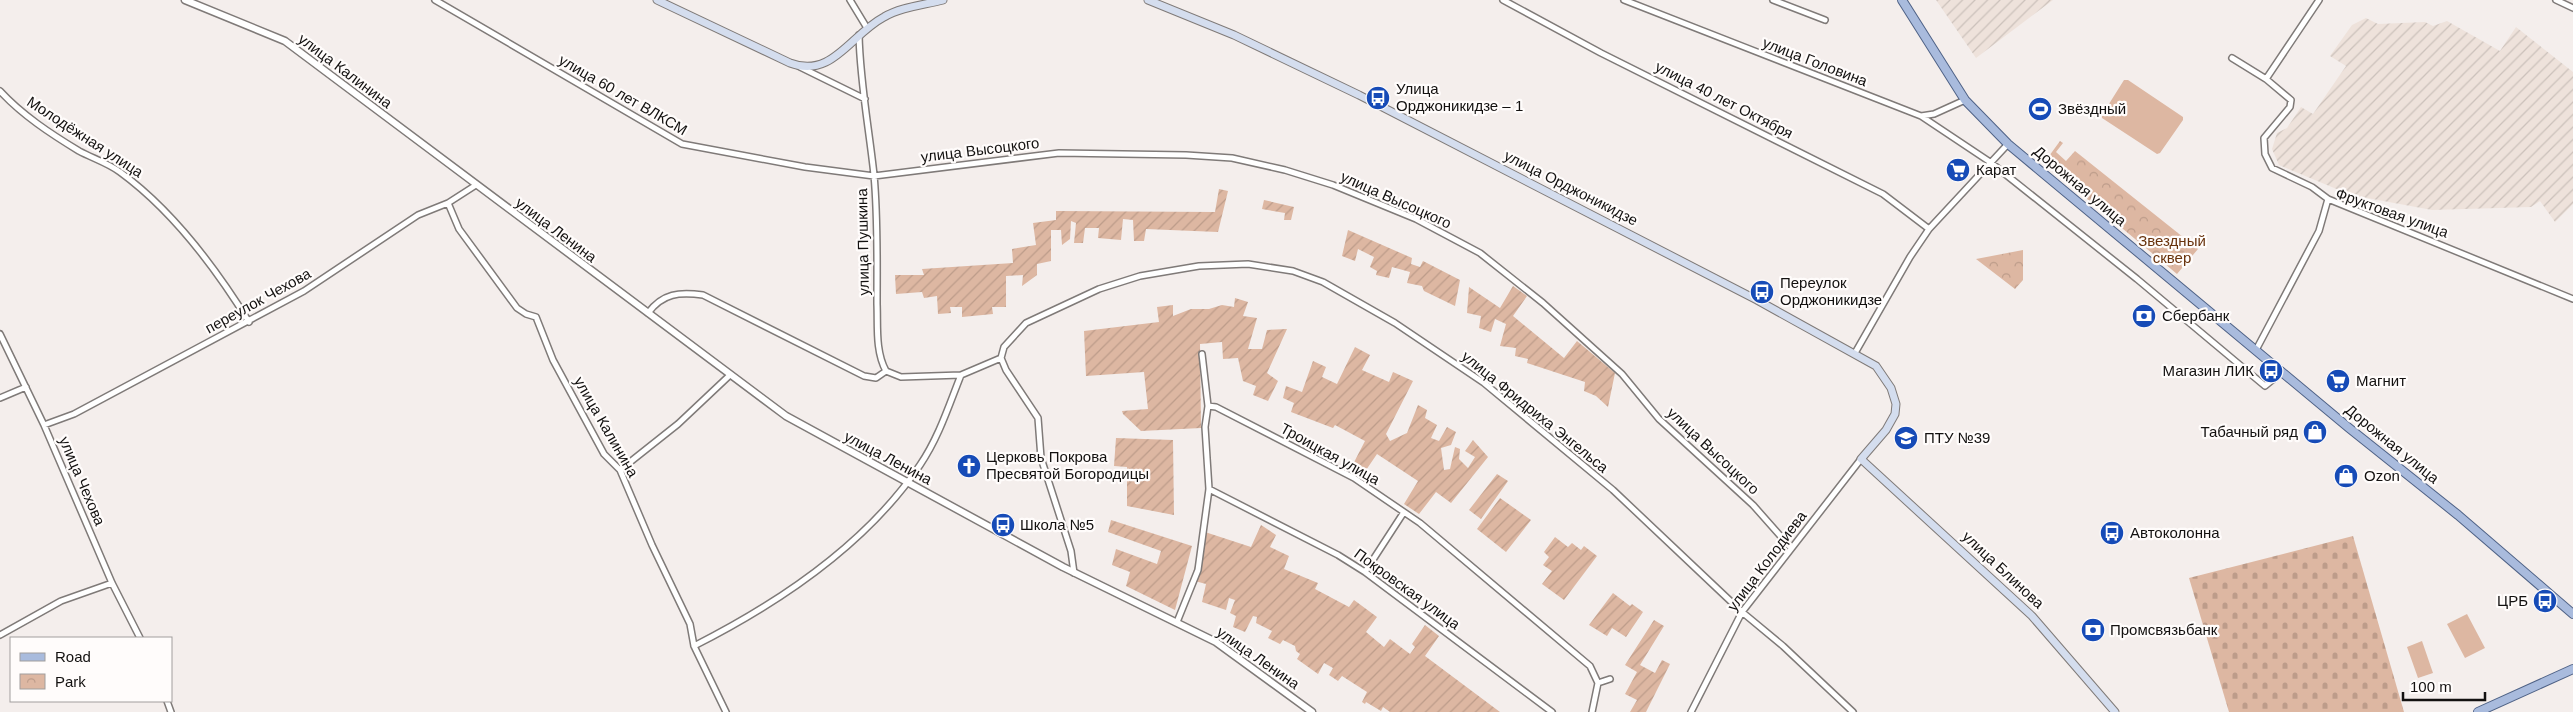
<svg xmlns="http://www.w3.org/2000/svg" width="2573" height="712" font-family="Helvetica,sans-serif">
  <style>
    .industrial { fill: url(#industrial-furrows) }
    .cemetery { fill: url(#cemetery-stones) }
    .park { fill: url(#park-crowns) }
    .garden { fill: url(#garden-furrows) }
    .pitch { fill: #ddb7a2 }
    .lines { fill: none; stroke-linecap: round; stroke-linejoin: round }
    .minor-casing { stroke: #7f7a78; stroke-width: 8 }
    .tertiary-casing { stroke: #7f7a78; stroke-width: 9 }
    .secondary-casing { stroke: #7f7a78; stroke-width: 9 }
    .primary-casing { stroke: #4f6286; stroke-width: 10 }
    .minor { stroke: #fff; stroke-width: 5 }
    .tertiary { stroke: #fff; stroke-width: 6 }
    .secondary { stroke: #d4ddee; stroke-width: 7 }
    .primary { stroke: #a9bbdd; stroke-width: 8 }
    .labels { text-anchor: middle; stroke-width: 4.5; stroke-linejoin: round; paint-order: stroke }
    .street-label { font-size: 15px; fill: #131110; stroke: #fffcfb }
    .poi-label { font-size: 15px; fill: #131110; stroke: #fffcfb; text-anchor: start }
    .park-label { font-size: 15px; fill: #68320c; stroke: #fffcfb }
  </style>
  <defs>
    <pattern id="industrial-furrows" width="10" height="10" patternUnits="userSpaceOnUse" patternTransform="scale(1.25)"><rect width="10" height="10" fill="#eee2db"/><path d="M-1 1l2-2M0 10L10 0M9 11l2-2" fill="none" stroke="#cbc1bb"/></pattern>
    <pattern id="cemetery-stones" width="16" height="16" patternUnits="userSpaceOnUse" patternTransform="scale(1.25)"><rect width="16" height="16" fill="#ddb7a2"/><path d="M2 7V4a2 2 0 0 1 4 0v3zM10 15v-3a2 2 0 0 1 4 0v3z" fill="#bd9c8a"/></pattern>
    <pattern id="park-crowns" width="20" height="18" patternUnits="userSpaceOnUse" patternTransform="scale(1.25)"><rect width="20" height="18" fill="#ddb7a2"/><path d="M2 6a3 3 0 1 1 6 0M12 15a3 3 0 1 1 6 0" fill="none" stroke="#bd9c8a"/></pattern>
    <pattern id="garden-furrows" width="10" height="10" patternUnits="userSpaceOnUse" patternTransform="scale(1.25)"><rect width="10" height="10" fill="#ddb7a2"/><path d="M-1 1l2-2M0 10L10 0M9 11l2-2" fill="none" stroke="#bd9c8a"/></pattern>
  </defs>
  <rect width="100%" height="100%" fill="#f4eeec"/>
  <path class="industrial" d="M1936,0h117l-77,58z
    M2366,18l12,6 47,-2 8,4 14,-5 53,30 16,-24 57,45v132l-18,18 -15,-21 -9,6 -99,3 -81,-15 -72,-30 -7,-16 5,-16 10,-5 14,-21 12,7 33,-48 -16,-10 22,-31z"/>
  <path class="cemetery" d="M2353,536l51,176h-175l-40,-134z"/>
  <path class="park" d="M2060,141l3,2 -7,9 10,9 9,-10 123,98 -21,25 -133,-111z
    M2023,250v30l-8,9 -39,-30z"/>
  <path class="garden" d="M1219,189l9,2 -10,41 -72,-3 -2,12h-10l-1,-21 -10,-1 -2,21 -23,-2 1,-10h-14l-2,15h-9l2,-20 -5,-2 -1,18 -8,6 -1,-15h-10v31l-14,3v11l-15,11 1,-11 -17,1v31h-14l1,7 -31,3v-10h-12l1,6 -13,1 -1,-18 -13,2 -2,-6 -26,2 -1,-19h29l-2,-6 91,-6 -1,-14 24,-4 -3,-22 23,-3v-9l159,1z
    M1264,200l30,7 -3,13h-7l1,-7 -23,-4z
    M1348,230l64,28 -1,6 9,3 3,-6 37,19 -5,26 -31,-15 -2,-5 -15,-3 3,-11 -18,-5 -3,11 -13,-3 1,-4 -7,-4 4,-10 -16,-8 -3,12 -13,-5z
    M1513,286l14,10 -14,20 51,42 13,-17 38,32 -7,34 -12,-11 -12,-5 1,-9 -58,-19 1,-4 -13,-3 1,-8 -16,-2 6,-22 -11,-5 -4,13 -12,-4 2,-12 -14,-3 2,-26 31,21z
    M1235,298l13,4 -5,14 14,2 -9,31h14l5,-19 20,-1 -20,44 11,8 -10,20 -15,-6 3,-9 -13,-5 -5,-23 -15,1 -1,-17 -22,2 1,84 -60,3 -18,-17 -1,-3 26,-2 -4,-37 -58,4 -2,-45 75,-9 -2,-15 16,-2v11l18,-7h18l13,-4 12,2z
    M1355,347l15,8 -8,15 27,12 4,-10 20,9 -27,53 4,7 17,-8 11,-28 9,5 -2,8 12,7 -6,13 8,3 8,-14 9,5 -5,13 -10,3 3,22 6,-1 5,-22 5,2 -1,10 9,9 7,-11 -10,-6 8,-11 15,17 -37,46 -15,-11 -17,22 -15,-10 14,-23 -41,-27 -15,22 -12,-6 15,-29 -30,-16 -2,3 -42,-16 3,-9 -11,-5 3,-12 16,6 11,-31 13,6 -4,10 15,7z
    M1116,438l57,2 1,75 -47,-9v-39l-13,-1z
    M1497,474l11,7 -27,38 -12,-9z
    M1500,498l31,22 -25,32 -29,-23z
    M1111,520l81,26 -17,64 -49,-24 4,-14 -18,-7 4,-16 41,15 4,-13 -53,-19z
    M1261,525l15,10 -6,12 19,9 -5,13 34,14 -3,6 34,18 5,-7 23,17 -11,15 18,15 6,-8 20,15 5,-7 -3,-3 13,-19 14,11 -14,20 75,56h-110l-7,-5 -2,4 -15,-9 -1,2 -3,-2 5,-10 -25,-16 -4,5 -9,-6 4,-7 -9,-5 -6,11 -21,-15 3,-5 -4,-3 -1,-5 -12,-6 -3,4 -12,-6 4,-7 -16,-8 1,-6 -4,-1 -8,16 -12,-5 3,-11 -6,-3 5,-13 -6,-2 -3,12 -24,-8 4,-18 -15,-4 14,-48 46,15z
    M1555,537l13,10 4,-4 9,7 3,-4 13,10 -33,44 -22,-16 10,-13 -9,-6 6,-8 -5,-5z
    M1613,593l17,13 2,-2 11,8 -17,25 -14,-9 -5,8 -18,-11z
    M1654,620l10,6 -24,39 15,8 7,-13 8,4 -24,48h-16l7,-12 -12,-6 12,-22 -12,-7z"/>
  <path class="pitch" d="M2124,80h4l55,37v3l-23,33 -3,1 -55,-36v-3z
    M2467,614l18,34 -20,10 -18,-34z
    M2422,641l11,32 -15,5 -11,-31z"/>
  <g class="lines">
    <g class="minor-casing">
      <path id="minor" d="M435,0l247,144 123,23 69,9 185,-23 127,2 46,3 53,12 48,15 83,34 64,34 63,50 79,71 37,45 94,86 38,43
        M850,0l17,28
        M1503,0l98,53 282,141 46,35
        M1624,0l297,116 69,46 147,117 128,107 17,-14
        M1773,0l52,20
        M2319,0l-53,79 25,21 -1,7 -26,31 1,16 7,14 40,19 16,12 245,100
        M2556,0l17,8
        M859,35c1,47 10,93 15,140 4,43 3,86 3,129 1,21 -2,47 9,67l15,6 60,-2
        M2232,58l34,21
        M800,67l65,32
        M0,91c22,24 51,43 79,60 13,7 29,12 41,21 52,38 95,95 129,150
        M1921,116l13,-2 31,-14
        M448,203l11,26 58,79 9,6 10,3 17,43 51,94 16,16 32,75 38,79 4,22 32,66
        M648,313c15,-20 31,-21 55,-18l161,81 12,2 10,-7
        M0,334l44,91 68,158 28,55
        M2256,350l63,-119 9,-32
        M1855,353l55,-96 19,-28 79,-85
        M1202,354l6,52
        M1001,358l5,12 32,48 3,40 30,93 3,22
        M0,398l26,-11
        M44,425l30,-11 230,-123 114,-76 30,-12 28,-18
        M620,470l58,-46 52,-49
        M1209,489l129,66 27,17 187,140
        M1365,572l39,-60
        M1177,622l21,-52 11,-81 -4,-62 3,-21 8,1 138,71 66,45 170,143 8,17 -6,29
        M0,635l61,-34 51,-18
        M694,646c85,-43 172,-101 226,-181 19,-28 29,-60 41,-90l40,-17 3,-11 22,-24 73,-34 41,-13 59,-10 49,-2 45,7 30,11 72,41 89,60 129,107 129,122 41,34 70,66
        M1598,683l12,-4
        M167,701l4,11
        M1691,712l51,-100 119,-153"/>
    </g>
    <g class="tertiary-casing">
      <path id="tertiary" d="M185,0l100,41 501,375 277,151 153,75 96,70"/>
    </g>
    <g class="secondary-casing">
      <path id="secondary" d="M657,0l133,63c42,16 60,-28 94,-46 17,-10 40,-12 59,-17
        M1148,0l86,35 125,60 398,205 119,66 15,22 5,16 -1,10 -9,16 -25,29 171,157 83,96"/>
    </g>
    <g class="primary-casing">
      <path id="primary" d="M1902,0l63,100 43,44 341,284 109,87 115,99
        M2478,712l95,-43"/>
    </g>
    <use href="#minor" class="minor"/>
    <use href="#tertiary" class="tertiary"/>
    <use href="#secondary" class="secondary"/>
    <use href="#primary" class="primary"/>
  </g>
  <defs>
    <g id="bus-disc" transform="scale(1.25)"><circle r="9.5" fill="#164bb7" stroke="#fffcfb"/><path d="M-5-6H5V4H4V6H2V4H-2V6H-4V4H-5ZM-3.5-4V0h7V-4ZM-3.5 1.2v1.5H-2V1.2ZM2 1.2v1.5H3.5V1.2Z" fill="#fff"/></g>
    <g id="stadium-disc" transform="scale(1.25)"><circle r="9.5" fill="#164bb7" stroke="#fffcfb"/><path d="M0-5a6.5 5 0 1 0 0 10a6.5 5 0 1 0 0-10ZM-3.5-1.8h7v3.6h-7Z" fill="#fff"/></g>
    <g id="supermarket-disc" transform="scale(1.25)"><circle r="9.5" fill="#164bb7" stroke="#fffcfb"/><path d="M-6-5.5h2.5l.6 2H6L4.5 2H-2.5L-4.4-4H-6ZM-1.5 3.2a1.3 1.3 0 1 0 .1 0ZM3 3.2a1.3 1.3 0 1 0 .1 0Z" fill="#fff"/></g>
    <g id="bank-disc" transform="scale(1.25)"><circle r="9.5" fill="#164bb7" stroke="#fffcfb"/><path d="M-6-4H6V4H-6ZM0-2.3a2.3 2.3 0 1 0 0 4.6a2.3 2.3 0 1 0 0-4.6Z" fill="#fff"/></g>
    <g id="shop-disc" transform="scale(1.25)"><circle r="9.5" fill="#164bb7" stroke="#fffcfb"/><path d="M-5-2.5h2.3a2.7 3.5 0 0 1 5.4 0H5L5.5 6h-11ZM-1.5-2.5h3a1.5 2.3 0 0 0-3 0Z" fill="#fff"/></g>
    <g id="university-disc" transform="scale(1.25)"><circle r="9.5" fill="#164bb7" stroke="#fffcfb"/><path d="M0-5L7-2L0 1L-7-2ZM-4 1L0 2.5L4 1V4Q0 6-4 4Z" fill="#fff"/></g>
    <g id="church-disc" transform="scale(1.25)"><circle r="9.5" fill="#164bb7" stroke="#fffcfb"/><path d="M-1.2-6h2.4v3.5h3.3v2.4h-3.3V6h-2.4V-.1h-3.3v-2.4h3.3Z" fill="#fff"/></g>
  </defs>
  <g fill-rule="evenodd">
    <use href="#bus-disc" x="1378" y="98"/>
    <use href="#stadium-disc" x="2040" y="109"/>
    <use href="#supermarket-disc" x="1958" y="170"/>
    <use href="#bus-disc" x="1762" y="292"/>
    <use href="#bank-disc" x="2144" y="316"/>
    <use href="#bus-disc" x="2271" y="371"/>
    <use href="#supermarket-disc" x="2338" y="381"/>
    <use href="#shop-disc" x="2315" y="432"/>
    <use href="#university-disc" x="1906" y="438"/>
    <use href="#church-disc" x="969" y="466"/>
    <use href="#shop-disc" x="2346" y="476"/>
    <use href="#bus-disc" x="1003" y="525"/>
    <use href="#bus-disc" x="2112" y="533"/>
    <use href="#bus-disc" x="2545" y="601"/>
    <use href="#bank-disc" x="2093" y="630"/>
  </g>
  <g class="labels">
    <g class="street-label">
      <text transform="translate(1815 62) rotate(21)" y="5">улица Головина</text>
      <text transform="translate(345 71) rotate(37)" y="5">улица Калинина</text>
      <text transform="translate(623 95) rotate(30)" y="5">улица 60 лет ВЛКСМ</text>
      <text transform="translate(1724 100) rotate(27)" y="5">улица 40 лет Октября</text>
      <text transform="translate(85 137) rotate(33)" y="5">Молодёжная улица</text>
      <text transform="translate(980 150) rotate(-7)" y="5">улица Высоцкого</text>
      <text transform="translate(2080 186) rotate(40)" y="5">Дорожная улица</text>
      <text transform="translate(1571 188) rotate(27)" y="5">улица Орджоникидзе</text>
      <text transform="translate(1396 200) rotate(24)" y="5">улица Высоцкого</text>
      <text transform="translate(2392 213) rotate(20)" y="5">Фруктовая улица</text>
      <text transform="translate(556 230) rotate(37)" y="5">улица Ленина</text>
      <text transform="translate(863 242) rotate(-91)" y="5">улица Пушкина</text>
      <text transform="translate(258 301) rotate(-29)" y="5">переулок Чехова</text>
      <text transform="translate(1535 412) rotate(39)" y="5">улица Фридриха Энгельса</text>
      <text transform="translate(606 427) rotate(60)" y="5">улица Калинина</text>
      <text transform="translate(2392 444) rotate(39)" y="5">Дорожная улица</text>
      <text transform="translate(1713 451) rotate(43)" y="5">улица Высоцкого</text>
      <text transform="translate(1330 454) rotate(29)" y="5">Троицкая улица</text>
      <text transform="translate(888 458) rotate(28)" y="5">улица Ленина</text>
      <text transform="translate(82 481) rotate(67)" y="5">улица Чехова</text>
      <text transform="translate(1767 561) rotate(-53)" y="5">улица Колодиева</text>
      <text transform="translate(2003 570) rotate(43)" y="5">улица Блинова</text>
      <text transform="translate(1407 589) rotate(36)" y="5">Покровская улица</text>
      <text transform="translate(1258 658) rotate(35)" y="5">улица Ленина</text>
    </g>
    <g class="poi-label">
      <text x="1396" y="94">Улица<tspan x="1396" dy="17">Орджоникидзе – 1</tspan></text>
      <text x="2058" y="114">Звёздный</text>
      <text x="1976" y="175">Карат</text>
      <text x="1780" y="288">Переулок<tspan x="1780" dy="17">Орджоникидзе</tspan></text>
      <text x="2162" y="321">Сбербанк</text>
      <text x="2254" y="376" text-anchor="end">Магазин ЛИК</text>
      <text x="2356" y="386">Магнит</text>
      <text x="2298" y="437" text-anchor="end">Табачный ряд</text>
      <text x="1924" y="443">ПТУ №39</text>
      <text x="986" y="462">Церковь Покрова<tspan x="986" dy="17">Пресвятой Богородицы</tspan></text>
      <text x="2364" y="481">Ozon</text>
      <text x="1020" y="530">Школа №5</text>
      <text x="2130" y="538">Автоколонна</text>
      <text x="2528" y="606" text-anchor="end">ЦРБ</text>
      <text x="2110" y="635">Промсвязьбанк</text>
    </g>
    <g class="park-label">
      <text x="2172" y="246">Звездный<tspan x="2172" dy="17">сквер</tspan></text>
    </g>
  </g>
  <rect x="10" y="637" width="162" height="65" fill="#fffcfb" stroke="#a19e9d"/>
  <rect x="20" y="653" width="25" height="8" fill="#a9bbdd" stroke="#a19e9d"/>
  <text x="55" y="662" font-size="15" fill="#131110">Road</text>
  <rect x="20" y="674" width="25" height="15" fill="url(#park-crowns)" stroke="#a19e9d"/>
  <text x="55" y="687" font-size="15" fill="#131110">Park</text>
  <path d="M2403 692v8h82v-8" fill="none" stroke="#131110" stroke-width="2.5"/>
  <text x="2410" y="692" font-size="15" fill="#131110" stroke="#fffcfb" stroke-width="4" paint-order="stroke">100 m</text>
</svg>
